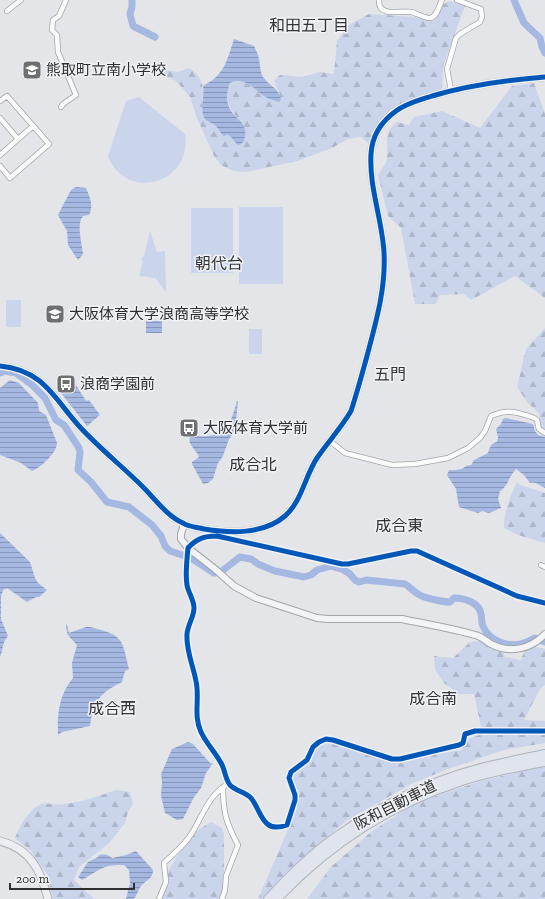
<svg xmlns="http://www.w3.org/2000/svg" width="545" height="899" font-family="'Zilla Slab','Noto Sans JP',serif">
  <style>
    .forest { fill: url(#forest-firs) }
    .pitch { fill: #cad4ea }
    .water { fill: url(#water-rules) }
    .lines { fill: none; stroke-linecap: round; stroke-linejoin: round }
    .river { stroke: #a5b8e2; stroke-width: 7 }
    .street-casing { stroke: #a3a5a7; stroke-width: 6 }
    .secondary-casing { stroke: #a3a5a7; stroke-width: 8 }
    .primary-casing { stroke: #afb3bd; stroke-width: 9 }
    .highway-casing { stroke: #afb3bd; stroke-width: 10 }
    .street { stroke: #fbfbfc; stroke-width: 4.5 }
    .secondary { stroke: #f3f4f6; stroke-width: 6 }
    .primary { stroke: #ebeef2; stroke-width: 7 }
    .highway { stroke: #e0e4ec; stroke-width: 8 }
    .cycleway-casing { stroke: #f0f2f7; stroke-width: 8 }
    .cycleway { stroke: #0057b8; stroke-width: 5 }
    .labels { text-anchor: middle; stroke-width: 3; stroke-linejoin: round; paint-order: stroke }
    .poi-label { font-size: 15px; fill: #2e2f31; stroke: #f0f2f7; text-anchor: start }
    .street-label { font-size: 15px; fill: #2e2f31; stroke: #f0f2f7 }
    .neighbourhood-label { font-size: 16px; fill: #323337; stroke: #f0f2f7 }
  </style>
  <defs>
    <pattern id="forest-firs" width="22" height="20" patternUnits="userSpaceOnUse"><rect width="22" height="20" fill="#cad4ea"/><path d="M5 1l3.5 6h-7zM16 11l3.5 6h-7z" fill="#aeb6c9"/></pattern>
    <pattern id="water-rules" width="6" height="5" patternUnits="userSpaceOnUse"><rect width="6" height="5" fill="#a5b8e2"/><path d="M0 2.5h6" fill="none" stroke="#8796b8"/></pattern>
  </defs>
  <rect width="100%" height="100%" fill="#e3e5e8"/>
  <path class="forest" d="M450,1l15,5 -22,60 -1,24c-38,11 -58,15 -73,54l-8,-7 -13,2 -16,9 -35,13 -51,11 -12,-1 -13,-6 -7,-9 -17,-38 -7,-21 -6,-7 -8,-9 -16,-7 3,-4 15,2 11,-4c19,12 13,26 13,44l14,14 4,7 10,3 6,7 7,-19c-12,-13 -20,-23 -13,-41 12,-6 26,5 35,14l15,-2 -6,-15 6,-5 23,2 17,-5 14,2 3,-33 12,-16 20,-11 45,3 19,4 6,-7 5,-10z
    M534,83l11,31v184l-30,-22 -44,24 -7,-6 -24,1 -4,9h-21l-14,-76 -13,-12 -10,-41 9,-14v-23l3,-9 7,-7 12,3 5,-8 28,-6 38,17 32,-42z
    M545,328v102l-4,-2 -2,-15 -11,-10 -11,-16 9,-38z
    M517,482l3,3 25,8v50l-27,-8 -14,-7c-1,-13 7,-34 13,-46z
    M481,641l21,8 3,8 16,3 4,-11 8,-3 12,3v36l-5,4 -16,31 21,1v22l-41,7 -56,19 -35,14 -67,38 -60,52 -23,26h-5l29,-67 8,-32 -6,-22 2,-6 16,-12 6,-13 13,-8 66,20 69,-9 8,-11 10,-4 2,-9 -7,-32h-15l-15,-11 -9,-13 -1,-14 19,2 17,-16z
    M545,766v133h-238l24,-32 40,-35 44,-29 66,-22z
    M116,790l14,2 3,12 -5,8 -3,11 -16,20 -30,24 -5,13 20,19h-41l-6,-25 -16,-23 -16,-13c5,-12 13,-28 26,-34 7,-2 17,2 24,0 17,-2 34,-8 51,-14z
    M211,822l11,6 2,6v65h-68c8,-22 24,-52 41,-68 4,-3 9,-6 14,-9z"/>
  <path class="pitch" d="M139,97l46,37c8,49 -59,69 -77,22l18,-55z
    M239,207h44v77h-44z
    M191,208h42v65h-42z
    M150,231l7,21 8,-1 1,41 -11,-14 -16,-2 4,-14 -2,-3 3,-3z
    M6,300h15v27h-15z
    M249,329h13v25h-13z"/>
  <path class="water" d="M234,39l20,7c2,4 4,8 5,13 1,5 1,13 4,18 6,9 16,11 18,22l-2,3c-5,-2 -11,-3 -15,-6 -9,-7 -21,-20 -34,-13 -3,6 -4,18 -1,24 5,12 18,14 16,29 -1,5 -1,7 -7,9 -4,-3 -6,-9 -11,-10l-3,1c-4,-3 -5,-6 -8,-10 -3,-3 -8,-4 -11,-7 -6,-9 0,-23 -2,-33 4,-3 9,-5 13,-9 10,-9 14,-26 18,-38z
    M76,187l10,1c4,10 8,18 3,27l-6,1c-7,9 -1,27 0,38l-5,6 -10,-15 -1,-14 -9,-16 13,-25z
    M146,321h16v12h-16z
    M10,380l9,3 19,20 1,8 7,4 11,28c0,10 -17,25 -25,28l-11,-8 -21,-8v-67z
    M74,382l12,19 3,-1 11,15 -13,11 -26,-33z
    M237,401h1l-3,31 -6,7 -6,17 -5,7 -5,16 -5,4 -5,1 -11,-20v-2l7,-5c-2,-7 -12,-12 -9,-20 5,-2 10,0 16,-1 22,-1 26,-17 31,-35z
    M506,418l27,6 2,7 3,4 7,2v51c-5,-2 -10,-7 -15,-5l-6,-8 -8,-6c-7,7 -8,17 -16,22l-2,8 3,9 -12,5 -7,-2 -4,2 -19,-6 -3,-18 -9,-14 2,-5c5,1 13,0 17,-4l5,-1 3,-5 14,-7c2,-6 3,-10 9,-11l1,-5 -2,-8 5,-5 2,-5z
    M0,533l30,29 5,16 3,5 9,7 -8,7h-3l-9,5 -20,-14 -4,2 -2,7v22l7,17c-7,9 -4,12 -8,21z
    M66,624l1,1 2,8 17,-6h4c34,9 31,10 39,42l-4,2 -3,11c-22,11 -28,18 -32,44l-28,6 -4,3c-1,-21 1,-40 15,-57l-1,-15 5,-18c-7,-8 -11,-9 -11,-21z
    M188,742l5,2 17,19h3l-7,10 -5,15 -7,9 -11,22 -6,1 -12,-7 -4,-17 1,-15 -1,-7 11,-25z
    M136,851l17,19c0,9 -7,10 -12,16 -3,4 -4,9 -7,13h-8l4,-16 -1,-13 -5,-5c-20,-1 -25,5 -42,15l-4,-3 10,-15 10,-5 1,-2c6,-2 9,0 13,3l14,-3z"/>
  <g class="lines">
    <path class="river" d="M132,0v7l-2,7 3,12 22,11
      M514,0l10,23 16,15 2,9 3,6
      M0,373l5,-2 11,2 16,12 13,13 11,22 8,5 15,23 1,4 -2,18 13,12 16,20 22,5 23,18 9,11 4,10 5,5 21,7 23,15 8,-2 18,-14 11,2 7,5 17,7 29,6 7,-2 6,-5 14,-4 11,3 8,5 5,6 4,2 7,-2 39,4c5,3 8,7 13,10 5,4 25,8 32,8l4,-4c10,0 25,4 27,16 1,4 0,8 2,12 6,15 25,22 41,17 4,-1 8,-4 11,-5l10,4"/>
    <g class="street-casing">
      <path id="street" d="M379,0c-1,18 22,10 33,12 6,2 12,6 18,6 7,-1 9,-12 12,-18
        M7,11l14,-11
        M451,90l-4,-21 9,-31 4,-4 20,-12 2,-5 -1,-8 -24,-9
        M0,101l7,-5 42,48 -39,34 -10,-12
        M61,107l2,-3 13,-9 -18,-43 -1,-17 -5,-5 1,-10 6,-4 7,-16
        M0,118l18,21
        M0,155l33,-29
        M330,441l15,12 47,12 23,-1 33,-6 20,-10 12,-10 5,-7 6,-15c5,-2 10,-4 15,-4 6,-1 27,4 31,8 1,3 1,7 2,9l6,4
        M541,565l4,2
        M545,603l-28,-7 -100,-45h-6l-63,13h-6l-125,-28c-13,0 -21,3 -29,12 -1,12 -3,25 -1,37 1,7 7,15 7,23 0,9 -6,16 -7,26 -1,17 6,31 9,47 4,17 -3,34 5,51 5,11 14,20 20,31 4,6 4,16 9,22 6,6 15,7 21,13 11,14 11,36 36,27l8,-25v-5l-6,-17 2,-6 16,-12 6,-13 6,-5 7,-3 7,1 59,19h8l59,-14 4,-2 2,-9 10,-3h70
        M159,899l7,-17 -2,-19c9,-9 21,-18 28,-30 12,-20 16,-37 37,-50
        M222,899l3,-9 1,-14 12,-31c-12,-22 -15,-33 -15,-58"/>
    </g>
    <g class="secondary-casing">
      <path id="secondary" d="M0,366c43,4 54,32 79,60 20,22 43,40 64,61 12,12 24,29 40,36 6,4 14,4 21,6 26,4 59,6 81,-13 17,-15 20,-40 32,-58 11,-16 24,-30 34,-47 6,-18 11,-37 16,-55 9,-34 19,-68 17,-104 -2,-33 -15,-65 -13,-98 1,-18 11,-33 25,-43 11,-8 24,-11 36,-15 37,-11 74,-16 113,-19
        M184,524l-3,10v5l7,9 27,21 19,17 22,12 61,20 11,1h74l9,2c22,4 43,8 64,14 6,1 11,6 16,9 19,10 40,5 54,-10"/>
    </g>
    <g class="primary-casing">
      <path id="primary" d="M0,841c31,8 41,30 48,58"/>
    </g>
    <g class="highway-casing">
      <path id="highway" d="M268,899c20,-21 41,-43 65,-60 43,-31 92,-56 144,-70 22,-6 45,-10 68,-15
        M277,899c51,-54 114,-95 185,-118 27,-9 55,-14 83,-19"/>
    </g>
    <use href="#street" class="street"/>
    <use href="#secondary" class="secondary"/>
    <use href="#primary" class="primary"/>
    <use href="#highway" class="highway"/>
    <g class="cycleway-casing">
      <path id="cycleway" d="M0,366c43,4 54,32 79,60 20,22 43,40 64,61 12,12 24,29 40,36 6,4 14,4 21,6 26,4 59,6 81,-13 17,-15 20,-40 32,-58 11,-16 24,-30 34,-47 6,-18 11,-37 16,-55 9,-34 19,-68 17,-104 -2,-33 -15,-65 -13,-98 1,-18 11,-33 25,-43 11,-8 24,-11 36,-15 37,-11 74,-16 113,-19
        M545,603l-28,-7 -100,-45h-6l-63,13h-6l-125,-28c-13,0 -21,3 -29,12 -1,12 -3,25 -1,37 1,7 7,15 7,23 0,9 -6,16 -7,26 -1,17 6,31 9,47 4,17 -3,34 5,51 5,11 14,20 20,31 4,6 4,16 9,22 6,6 15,7 21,13 11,14 11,36 36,27l8,-25v-5l-6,-17 2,-6 16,-12 6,-13 6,-5 7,-3 7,1 59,19h8l59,-14 4,-2 2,-9 10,-3h70"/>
    </g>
    <use href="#cycleway" class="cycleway"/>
  </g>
  <defs>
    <g id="school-square" transform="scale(1)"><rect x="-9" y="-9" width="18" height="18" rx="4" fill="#6d6f71" stroke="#f0f2f7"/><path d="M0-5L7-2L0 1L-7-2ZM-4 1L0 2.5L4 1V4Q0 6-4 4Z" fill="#fff"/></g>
    <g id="bus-square" transform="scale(1)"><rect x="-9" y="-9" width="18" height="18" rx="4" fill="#6d6f71" stroke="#f0f2f7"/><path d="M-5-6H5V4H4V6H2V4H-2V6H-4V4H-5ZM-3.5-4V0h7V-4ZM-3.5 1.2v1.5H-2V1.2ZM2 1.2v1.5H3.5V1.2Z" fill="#fff"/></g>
  </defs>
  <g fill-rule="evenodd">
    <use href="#school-square" x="32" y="70"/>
    <use href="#school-square" x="55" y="314"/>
    <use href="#bus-square" x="66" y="384"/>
    <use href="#bus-square" x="189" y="428"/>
  </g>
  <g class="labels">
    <g class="poi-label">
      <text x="46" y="75">熊取町立南小学校</text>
      <text x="69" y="319">大阪体育大学浪商高等学校</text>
      <text x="80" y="389">浪商学園前</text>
      <text x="203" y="433">大阪体育大学前</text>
    </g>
    <g class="street-label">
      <text transform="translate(395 805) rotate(-27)" y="5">阪和自動車道</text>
    </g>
    <g class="neighbourhood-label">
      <text x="309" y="31">和田五丁目</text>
      <text x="219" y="269">朝代台</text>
      <text x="390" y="380">五門</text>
      <text x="253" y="470">成合北</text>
      <text x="399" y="531">成合東</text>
      <text x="433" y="704">成合南</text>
      <text x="112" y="714">成合西</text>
    </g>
  </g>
  <path d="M10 883v6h124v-6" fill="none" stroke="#2e2f31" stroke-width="2"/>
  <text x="16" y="883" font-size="12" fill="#2e2f31" stroke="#f0f2f7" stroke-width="3" paint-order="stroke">200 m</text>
</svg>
